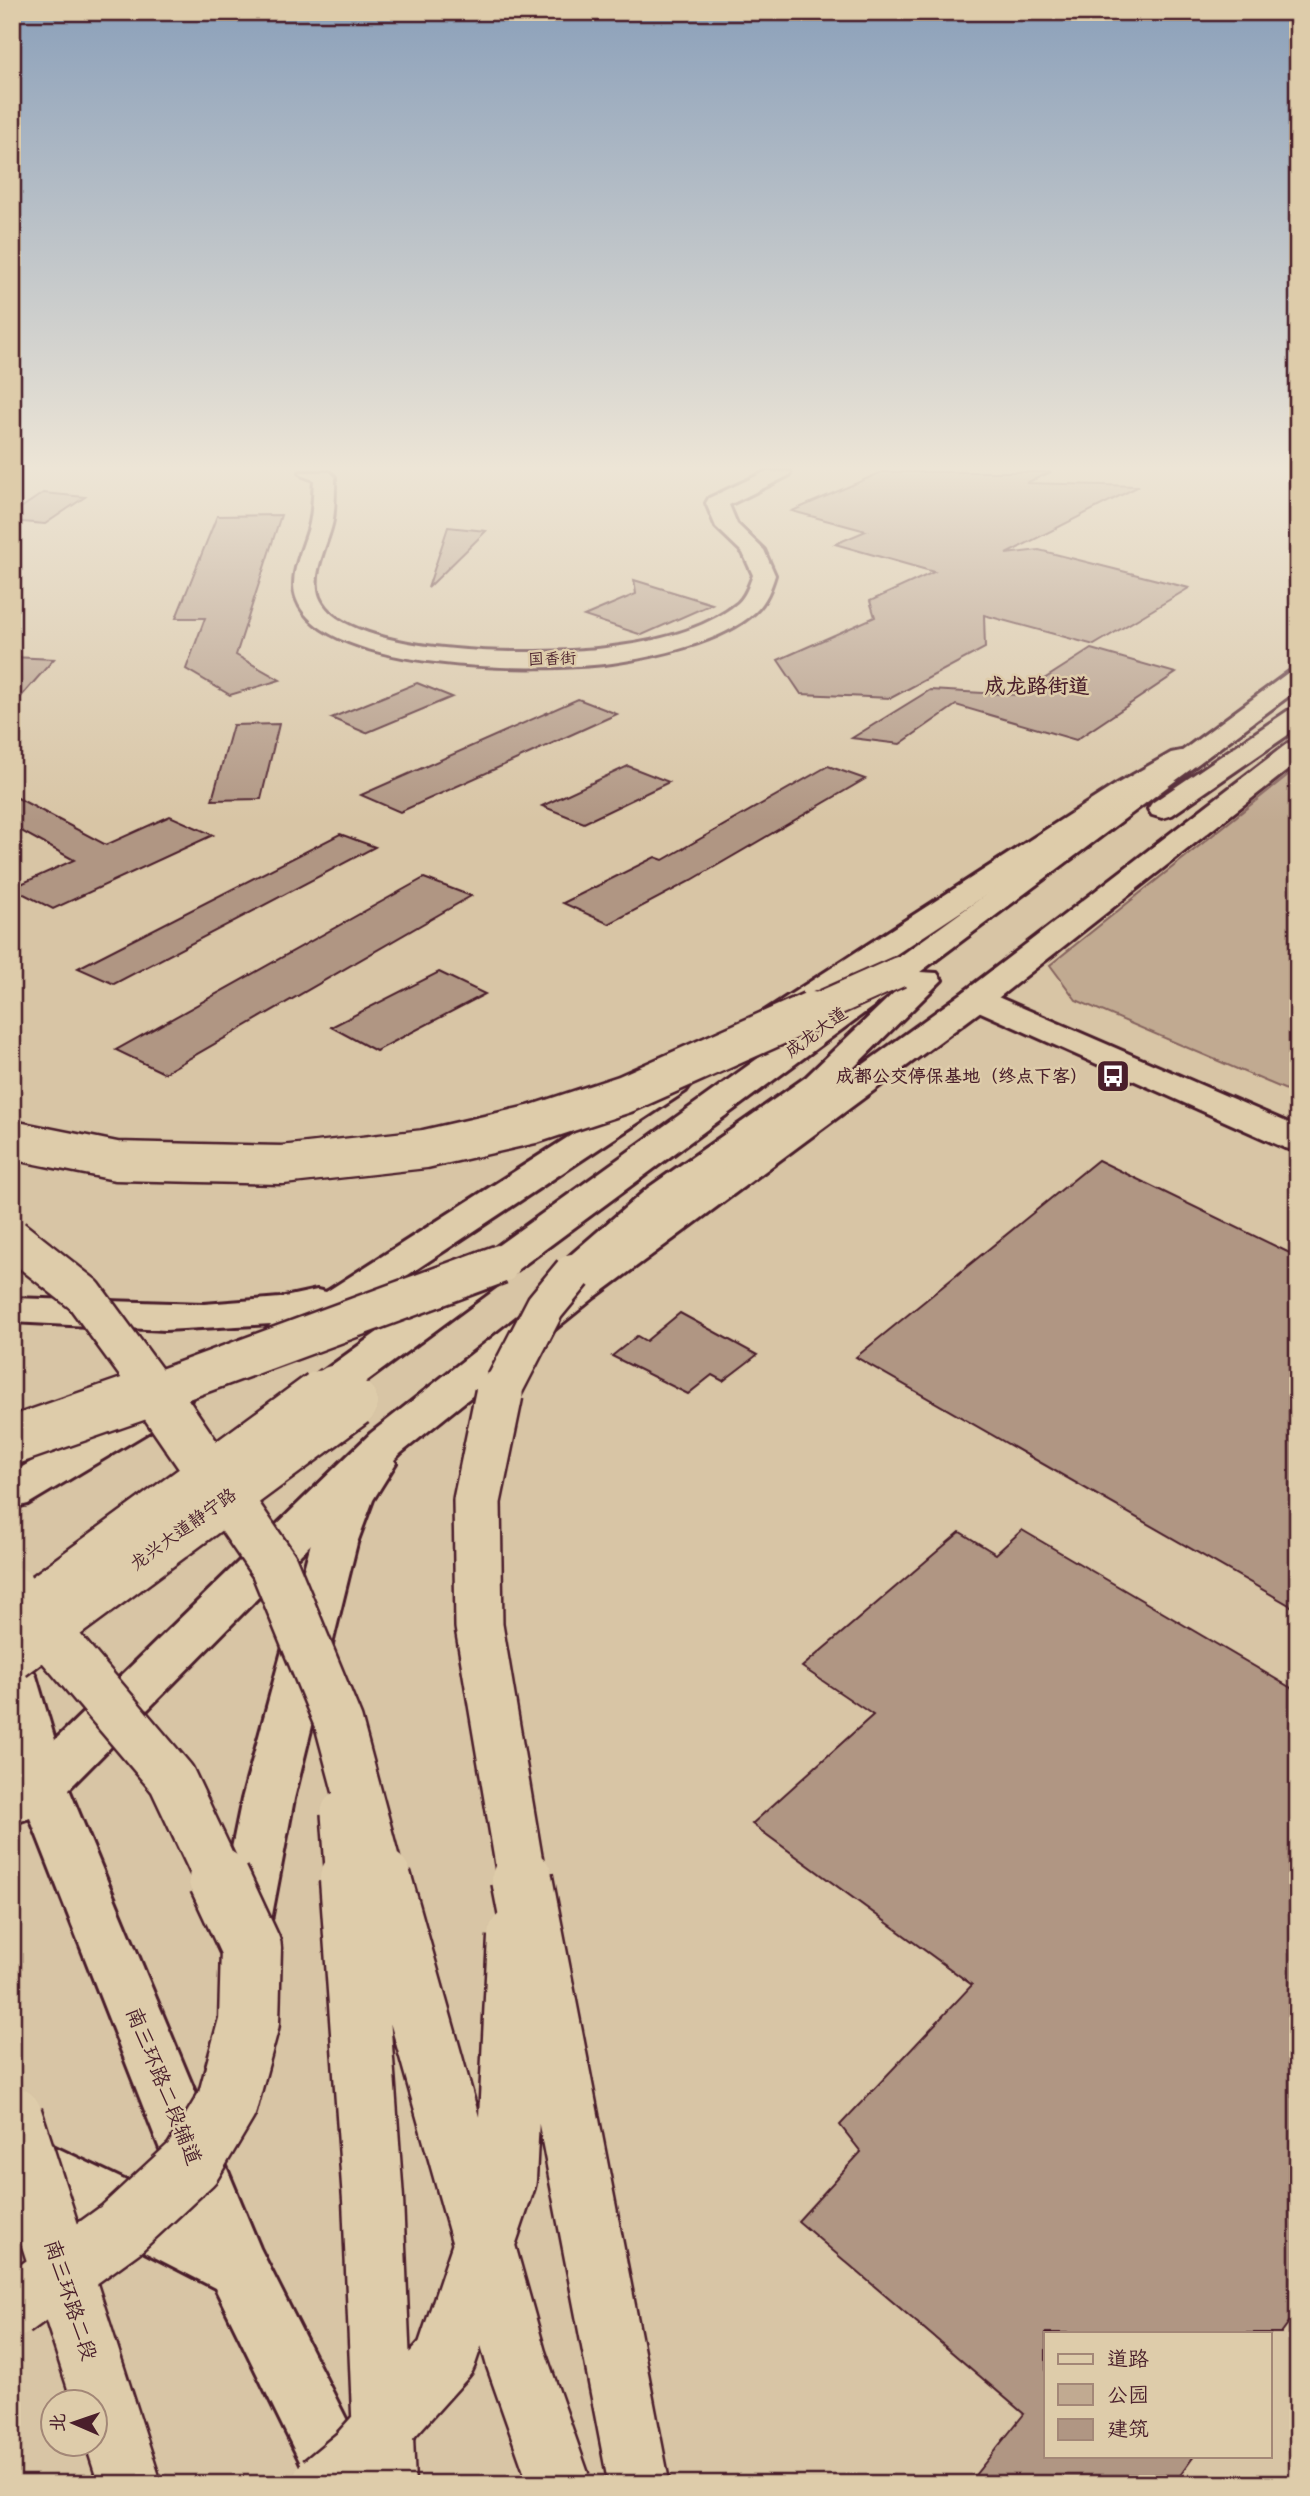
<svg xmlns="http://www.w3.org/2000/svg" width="1310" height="2496" font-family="'Shantell Sans','LXGW WenKai TC',sans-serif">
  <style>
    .green { fill: #c1aa91; stroke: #86645e; stroke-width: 2 }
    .building { fill: #b09683; stroke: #4a1f2b; stroke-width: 2 }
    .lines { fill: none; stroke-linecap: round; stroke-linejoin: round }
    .minor-casing { stroke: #4a1f2b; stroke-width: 6 }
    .major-casing { stroke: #4a1f2b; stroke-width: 6 }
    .highway-casing { stroke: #4a1f2b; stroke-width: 6 }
    .minor { fill: #deccaa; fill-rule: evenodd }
    .major { fill: #deccaa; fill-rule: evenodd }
    .highway { fill: #deccaa; fill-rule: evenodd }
    .highway-bridge-far3-casing { stroke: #4a1f2b; stroke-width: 34; stroke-linecap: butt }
    .highway-bridge-far2-casing { stroke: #4a1f2b; stroke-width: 43; stroke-linecap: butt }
    .highway-bridge-far1-casing { stroke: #4a1f2b; stroke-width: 52; stroke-linecap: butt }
    .highway-bridge-casing { stroke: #4a1f2b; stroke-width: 65; stroke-linecap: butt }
    .highway-bridge-far3 { stroke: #deccaa; stroke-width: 30 }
    .highway-bridge-far2 { stroke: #deccaa; stroke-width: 38 }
    .highway-bridge-far1 { stroke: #deccaa; stroke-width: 47 }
    .highway-bridge { stroke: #deccaa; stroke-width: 60 }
    .labels { text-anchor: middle; stroke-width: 5; stroke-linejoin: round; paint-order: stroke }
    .far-street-label { font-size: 16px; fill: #4a1f2b; stroke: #deccaa }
    .street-label { font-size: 18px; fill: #4a1f2b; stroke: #deccaa }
    .poi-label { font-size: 18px; font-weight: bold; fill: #4a1f2b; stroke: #deccaa; text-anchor: end }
    .far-district-label { font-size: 21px; font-weight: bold; fill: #4a1f2b; stroke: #deccaa }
    .near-street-label { font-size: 21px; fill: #4a1f2b; stroke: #deccaa }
  </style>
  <rect width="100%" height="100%" fill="#d8c5a5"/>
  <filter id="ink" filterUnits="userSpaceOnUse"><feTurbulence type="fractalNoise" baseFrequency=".0143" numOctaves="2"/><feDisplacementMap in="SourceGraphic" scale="14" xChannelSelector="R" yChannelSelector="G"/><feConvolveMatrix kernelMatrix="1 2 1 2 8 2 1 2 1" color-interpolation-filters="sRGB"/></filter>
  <g filter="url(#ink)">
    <path class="green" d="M1298,767v328l-222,-95 -26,-35z"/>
    <path class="building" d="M882,472h169l-25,11 113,3 -133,68 33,-4 150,38 -95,57 -110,-30 1,33 -94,50 -90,-4 -23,-34 97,-43 -5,-16 64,-29 -99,-28 31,-13 -74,-20z
      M43,493l42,4 -40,27 -33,-3v-7z
      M281,515l-45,140 44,25 -50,15 -44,-26 19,-51h-29l41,-102z
      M448,527l38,4 -58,57z
      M634,580l78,24 -70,31 -58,-19 52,-22z
      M1091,649l85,24 -100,67 -120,-35 -56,39 -48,-6 78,-48 89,5z
      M12,657l42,2 -42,48z
      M417,683l35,14 -86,36 -35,-15z
      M578,699l39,15 -217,98 -39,-17z
      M279,724l-18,75 -49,1 21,-75z
      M628,766l41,16 -85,41 -42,-17z
      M828,766l37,13 -173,101 -83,44 -46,-21 92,-46 8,3z
      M12,795l94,50 64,-29 43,19 -160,74 -41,-21 62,-28 -62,-34z
      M340,834l35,13 -261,137 -36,-16z
      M424,878l47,18 -307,177 -48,-23z
      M439,972l46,22 -109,57 -45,-24z
      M1098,1160l200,97v353l-442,-253z
      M680,1313l77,42 -34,26 -11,-6 -24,19 -76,-38 25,-20 9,5z
      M1022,1530l276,162v618l-17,23h-235v123h148l-20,28h-206l56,-70 -226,-193 63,-69 -21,-27 132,-140 -220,-161 121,-109 -71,-48 158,-135 36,22z"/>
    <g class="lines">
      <g class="minor-casing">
        <path id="minor" d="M300,472h30l5,5c0,14 0,29 -2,43 -4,23 -23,53 -14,77 25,63 237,59 294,50 41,-5 92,-17 125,-44 8,-7 11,-18 15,-28l-10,-22 -27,-26 -10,-24 3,-5 56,-26h26l-3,4 -59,29 8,19 27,26 11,25c-4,13 -9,27 -20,37 -32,30 -100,45 -143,51 -67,9 -287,11 -315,-63 -10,-25 8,-54 13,-77 3,-14 3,-29 4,-43l-11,-4z
          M977,988l321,139v24l-13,-3 -320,-143 -4,-7 4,-7z
          M374,1448l15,5 7,10 -23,37 -16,43 -63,256 -25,132 -8,16 -19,7 -19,-7 -8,-16 27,-132 69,-256 18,-45 30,-45z"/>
      </g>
      <g class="major-casing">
        <path id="major" d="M1298,741v21l-309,243 -394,292 -194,156 -332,336 191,459 119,236h-68l-96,-196 -166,-85 -37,6v-56l41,-7 130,62 -153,-390 -18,6v-166l17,5 7,13 19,64 316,-307 196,-154 398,-288 323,-248z
          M1181,751l10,2 4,6 -4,6 -56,32 -351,231 -12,3 -12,-3 -5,-7 5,-7 355,-229 56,-32z
          M674,1074l12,3 5,7 -5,7 -319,211 -70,41 -14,4 -14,-4 -6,-9 8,-10 -106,6 -153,-8v-24l192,6 76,-6 37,-8 9,2 336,-215z
          M170,1386l15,4 6,10 -6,10 -157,94 -16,4v-35l143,-83z"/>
      </g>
      <g class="highway-casing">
        <path id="highway" d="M1298,669v20l-378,283 17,1 5,7 -112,111 -156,113 -87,77 -14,4 -14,-4 -6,-8 6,-8 89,-77 158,-111 96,-92 -554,410 -15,4 -15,-4 -6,-10 6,-10 745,-536 226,-167z
          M1298,708v20l-126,87 -10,3 -10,-3 -4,-6 4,-6 137,-93z"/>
      </g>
      <use href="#minor" class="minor"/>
      <use href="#major" class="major"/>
      <use href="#highway" class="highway"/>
      <g class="highway-bridge-far3-casing">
        <path id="highway-bridge-far3" d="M807,1013l92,-41"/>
      </g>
      <g class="highway-bridge-far2-casing">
        <path id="highway-bridge-far2" d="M12,1140l104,21 166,4 143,-16 109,-25 91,-30 186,-83
          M12,1238l72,57 74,101
          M142,1396l358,-132
          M318,1396l15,-11
          M499,1396l46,-89 28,-34"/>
      </g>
      <g class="highway-bridge-far1-casing">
        <path id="highway-bridge-far1" d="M156,1394l118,172 65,158 42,157
          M499,1394l-22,107 2,125 43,255
          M12,1441l135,-47
          M12,1590l160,189 48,102
          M12,1620l309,-226
          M12,1656l342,-253
          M345,1813l5,68"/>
      </g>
      <g class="highway-bridge-casing">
        <path id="highway-bridge" d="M350,1879l23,320 12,285
          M381,1879l135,480 44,125
          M522,1879l117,605
          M12,2117l118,367
          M12,2308l109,-79 71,-66 35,-59 22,-82 2,-74 -32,-69
          M323,2484l35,-29 88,-98 60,-178 12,-242"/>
      </g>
      <use href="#highway-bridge-far3" class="highway-bridge-far3"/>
      <use href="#highway-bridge-far2" class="highway-bridge-far2"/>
      <use href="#highway-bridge-far1" class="highway-bridge-far1"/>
      <use href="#highway-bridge" class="highway-bridge"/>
    </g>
  </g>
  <linearGradient id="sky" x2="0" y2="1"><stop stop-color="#8ba0ba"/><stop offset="0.57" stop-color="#ede5d6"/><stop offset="1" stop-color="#ede5d6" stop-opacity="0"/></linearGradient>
  <rect width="1310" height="821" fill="url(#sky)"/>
  <defs>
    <g id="bus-square" transform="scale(1.75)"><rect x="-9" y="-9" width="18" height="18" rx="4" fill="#4a1f2b" stroke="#deccaa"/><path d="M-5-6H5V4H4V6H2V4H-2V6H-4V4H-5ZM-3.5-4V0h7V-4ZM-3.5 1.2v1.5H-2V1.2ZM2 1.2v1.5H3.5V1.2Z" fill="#fff"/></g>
  </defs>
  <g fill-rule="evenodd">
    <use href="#bus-square" x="1113" y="1076"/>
  </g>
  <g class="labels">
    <g class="far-street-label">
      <text transform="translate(552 658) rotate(-2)" y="6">国香街</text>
    </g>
    <g class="street-label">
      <text transform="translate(816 1032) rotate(-36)" y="6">成龙大道</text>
      <text transform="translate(183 1529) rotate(-36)" y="6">龙兴大道静宁路</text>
    </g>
    <g class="poi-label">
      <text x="1088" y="1082">成都公交停保基地（终点下客）</text>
    </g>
    <g class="far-district-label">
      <text x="1037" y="693">成龙路街道</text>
    </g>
    <g class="near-street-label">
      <text transform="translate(164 2086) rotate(68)" y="7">南三环路二段辅道</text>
      <text transform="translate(71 2300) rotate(72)" y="7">南三环路二段</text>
    </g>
  </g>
  <rect width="1310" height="2496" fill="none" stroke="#deccaa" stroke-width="42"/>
  <rect x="21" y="21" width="1268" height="2454" fill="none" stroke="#4a1f2b" stroke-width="2.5" filter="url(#ink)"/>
  <rect x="1044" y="2332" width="228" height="126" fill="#deccaa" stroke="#a38777" stroke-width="2"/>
  <rect x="1058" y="2354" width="35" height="10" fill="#deccaa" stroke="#a38777" stroke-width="2"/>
  <text x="1107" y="2366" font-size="21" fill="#4a1f2b">道路</text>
  <rect x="1058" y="2384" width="35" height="21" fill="#c1aa91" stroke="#a38777" stroke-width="2"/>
  <text x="1107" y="2402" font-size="21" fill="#4a1f2b">公园</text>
  <rect x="1058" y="2419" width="35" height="21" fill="#b09683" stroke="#a38777" stroke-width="2"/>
  <text x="1107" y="2436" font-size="21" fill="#4a1f2b">建筑</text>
  <g transform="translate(74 2423) rotate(272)"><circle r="33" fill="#deccaa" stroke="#a38777" stroke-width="2"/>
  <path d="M0-5L12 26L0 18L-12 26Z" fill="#4a1f2b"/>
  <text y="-10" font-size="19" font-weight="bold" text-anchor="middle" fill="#4a1f2b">北</text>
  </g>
</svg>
